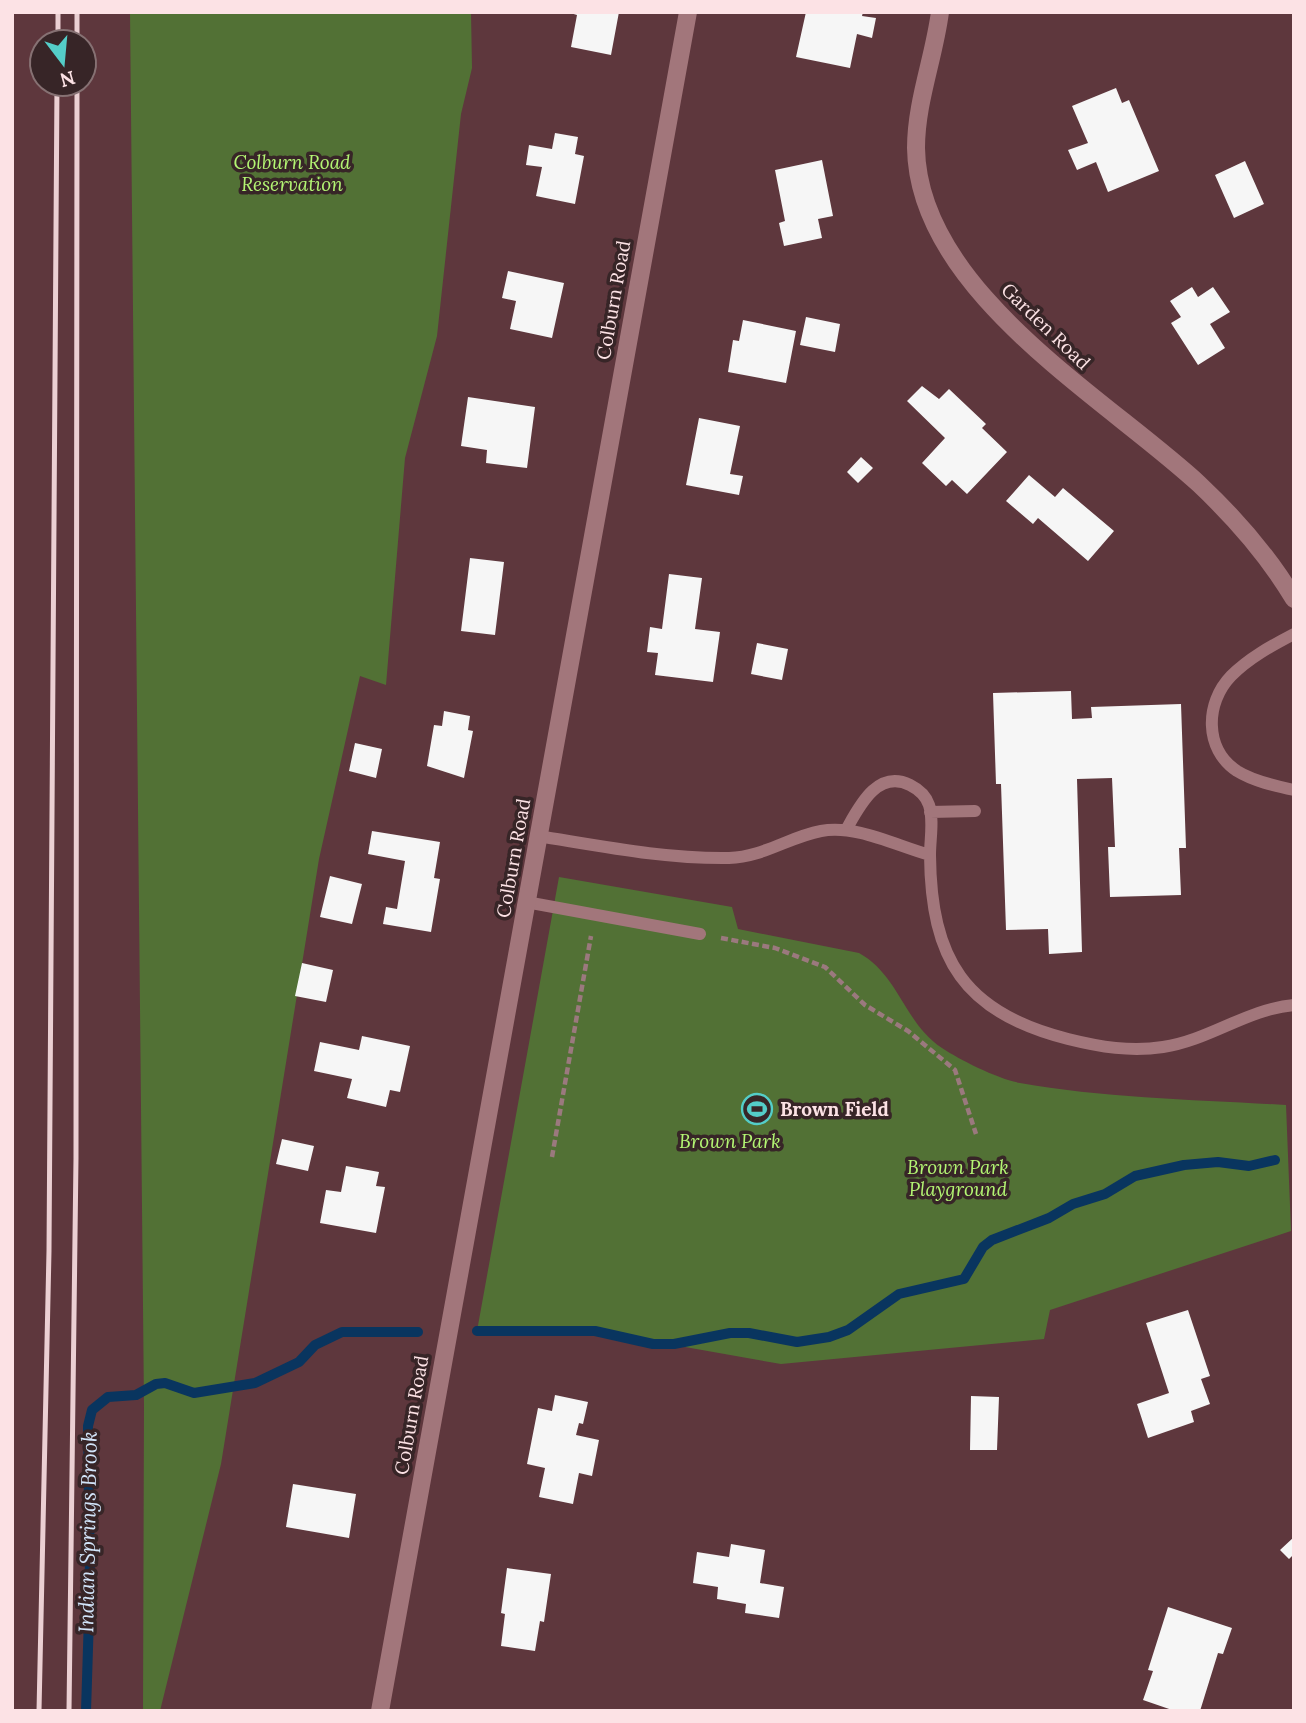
<svg xmlns="http://www.w3.org/2000/svg" width="1306" height="1723" font-family="Lora,serif">
  <style>
    .green { fill: #527135 }
    .lines { fill: none; stroke-linecap: round; stroke-linejoin: round }
    .stream { stroke: #09355f; stroke-width: 10 }
    .building { fill: #f6f6f6 }
    .path { stroke: #9b797e; stroke-width: 4.5; stroke-dasharray: 7 3.5; stroke-linecap: butt }
    .lane { stroke: #a2767b; stroke-width: 12 }
    .street { stroke: #a2767b; stroke-width: 18 }
    .rail { stroke: #ebd0d3; stroke-width: 5 }
    .labels { text-anchor: middle; stroke-width: 7; stroke-linejoin: round; paint-order: stroke }
    .park-label { font-size: 19px; font-style: italic; fill: #b3f573; stroke: #372527 }
    .street-label { font-size: 19px; fill: #fce2e5; stroke: #372527 }
    .poi-label { font-size: 19px; font-weight: bold; fill: #fce2e5; stroke: #372527; text-anchor: start }
    .water-label { font-size: 21px; font-style: italic; fill: #d2e5fa; stroke: #372527 }
  </style>
  <rect width="100%" height="100%" fill="#5e373d"/>
  <path class="green" d="M130,12h341l1,56 -11,46 -24,222 -32,122 -19,227 -26,-9 -41,183 -98,605 -61,247h-17l1,-305z
    M559,877l173,30 6,22 121,24c40,22 45,70 83,95 18,12 56,31 78,35 83,15 181,17 266,22l5,126 -241,79 -6,29 -263,25 -186,-33h-118z"/>
  <g class="lines">
    <path class="stream" d="M477,1331h118l58,13h21l56,-11h19l48,9 32,-5 19,-7 51,-36 65,-15 19,-32 9,-7 57,-22 24,-14 32,-10 30,-18 49,-11 34,-3 31,4 26,-6
      M86,1711l4,-126 -2,-159 4,-16 16,-13 28,-2 20,-11 9,-1 29,10 61,-10 44,-21 16,-17 27,-13h76"/>
  </g>
  <path class="building" d="M567,12h52l-8,43 -40,-8 6,-32z
    M806,12h57l-1,4 14,2 -4,20 -15,-4 -7,34 -54,-11z
    M1116,88l6,15 7,-3 30,71 -51,21 -12,-30 -19,8 -9,-20 20,-7 -16,-37z
    M555,133l23,4 -3,17 9,2 -9,48 -39,-8 6,-29 -16,-2 3,-20 23,4z
    M822,160l11,56 -15,3 4,19 -38,8 -5,-23 6,-2 -10,-51z
    M1245,161l19,43 -30,14 -19,-43z
    M508,271l56,12 -12,55 -42,-9 6,-28 -14,-3z
    M1192,287l6,10 15,-10 17,25 -20,12 15,24 -27,17 -27,-42 10,-6 -11,-16z
    M806,317l34,7 -5,28 -35,-7z
    M743,320l53,11 -10,52 -58,-11 5,-32 6,1z
    M922,386l17,13 10,-10 37,35 -4,4 25,24 -40,42 -15,-14 -6,6 -24,-23 23,-25 -38,-37z
    M468,397l67,10 -8,61 -41,-5 1,-13 -26,-4z
    M699,418l41,8 -10,48 13,2 -4,19 -53,-10z
    M861,457l12,11 -15,15 -11,-11z
    M1029,475l26,22 8,-9 51,43 -26,30 -50,-43 -5,6 -27,-23z
    M470,558l34,4 -9,73 -34,-4z
    M669,574l33,4 -7,51 25,3 -7,50 -58,-7 3,-22 -11,-1 3,-25 12,2z
    M757,643l31,6 -6,31 -31,-6z
    M1071,691l1,28 20,-1 -1,-11 90,-3 5,144h-7l2,47 -71,2 -2,-50h7l-3,-69 -35,1 5,173 -33,2 -1,-25 -42,1 -5,-146h-5l-3,-91z
    M444,711l26,5 -2,14 5,1 -9,47 -37,-12 7,-41 8,1z
    M355,743l27,6 -6,29 -27,-7z
    M372,831l68,11 -6,36 6,1 -9,53 -48,-8 3,-17 11,2 8,-48 -37,-7z
    M330,876l32,8 -10,40 -32,-7z
    M302,963l31,7 -7,32 -31,-6z
    M362,1036l48,10 -10,46 -10,-2 -4,17 -39,-9 5,-19 -38,-8 6,-29 39,8z
    M282,1139l32,7 -6,25 -32,-7z
    M346,1166l33,6 -3,14 9,1 -9,46 -56,-10 6,-33 15,2z
    M1188,1310l22,66 -9,3 9,25 -19,7 3,11 -46,16 -11,-34 32,-11 -23,-70z
    M555,1395l33,7 -5,22 -4,-1 -3,12 23,5 -7,36 -13,-3 -6,31 -34,-7 6,-29 -18,-4 11,-56 14,3z
    M971,1396l28,1 -2,53h-27z
    M293,1484l63,10 -7,44 -63,-11z
    M1294,1537v17l-5,5 -9,-9z
    M731,1544l34,6 -5,33 24,4 -5,31 -34,-5 1,-9 -29,-5 1,-12 -25,-4 4,-31 32,5z
    M507,1568l44,6 -7,48 -4,-1 -5,30 -34,-5 4,-32 -4,-1z
    M1168,1607l64,21 -9,26 -5,-1 -18,58h-25l-32,-11 10,-29 -5,-1z"/>
  <g class="lines">
    <path class="path" d="M721,938l54,10 50,19 40,38 43,26 47,39 21,64
      M552,1157l39,-221"/>
    <path class="lane" d="M1294,634c-23,12 -45,24 -63,42 -26,27 -27,73 6,95 16,10 38,15 57,19
      M930,812l45,-1
      M846,830c13,-23 31,-61 64,-45 8,4 16,11 19,20 5,15 1,34 1,50
      M538,836c63,10 127,23 191,22 34,-1 60,-21 92,-27 34,-7 76,15 109,24 1,104 34,158 138,184 32,8 63,13 95,8 47,-7 84,-38 131,-42
      M526,902l174,32"/>
    <path class="street" d="M940,12c-6,46 -24,90 -24,136 2,143 190,250 283,336 35,33 70,73 95,115
      M380,1711l308,-1699"/>
    <path class="rail" d="M58,42v-30
      M77,42v-30
      M39,1711l10,-460 8,-1167
      M69,1711l7,-553 1,-1074"/>
  </g>
  <defs>
    <g id="stadium-ring" transform="scale(1.575)"><circle r="9.5" fill="#372527" stroke="#54cdc8" stroke-width="1.5"/><path d="M0-5a6.5 5 0 1 0 0 10a6.5 5 0 1 0 0-10ZM-3.5-1.8h7v3.6h-7Z" fill="#54cdc8"/></g>
  </defs>
  <g fill-rule="evenodd">
    <use href="#stadium-ring" x="757" y="1109"/>
  </g>
  <g class="labels">
    <g class="park-label">
      <text x="292" y="169">Colburn Road<tspan x="292" dy="22">Reservation</tspan></text>
      <text x="730" y="1148">Brown Park</text>
      <text x="958" y="1174">Brown Park<tspan x="958" dy="22">Playground</tspan></text>
    </g>
    <g class="street-label">
      <text transform="translate(613 300) rotate(-80)" y="7">Colburn Road</text>
      <text transform="translate(1046 326) rotate(44)" y="7">Garden Road</text>
      <text transform="translate(513 858) rotate(-80)" y="7">Colburn Road</text>
      <text transform="translate(411 1415) rotate(-80)" y="7">Colburn Road</text>
    </g>
    <g class="poi-label">
      <text x="780" y="1116">Brown Field</text>
    </g>
    <g class="water-label">
      <text transform="translate(88 1532) rotate(-89)" y="7">Indian Springs Brook</text>
    </g>
  </g>
  <rect width="1306" height="1723" fill="none" stroke="#fce2e5" stroke-width="28"/>
  <g transform="translate(63 63) rotate(164)"><circle r="33" fill="#372527" stroke="#867173" stroke-width="2"/>
  <path d="M0-5L12 26L0 18L-12 26Z" fill="#54cdc8"/>
  <text y="-10" font-size="19" font-weight="bold" text-anchor="middle" fill="#fce2e5">N</text>
  </g>
</svg>
